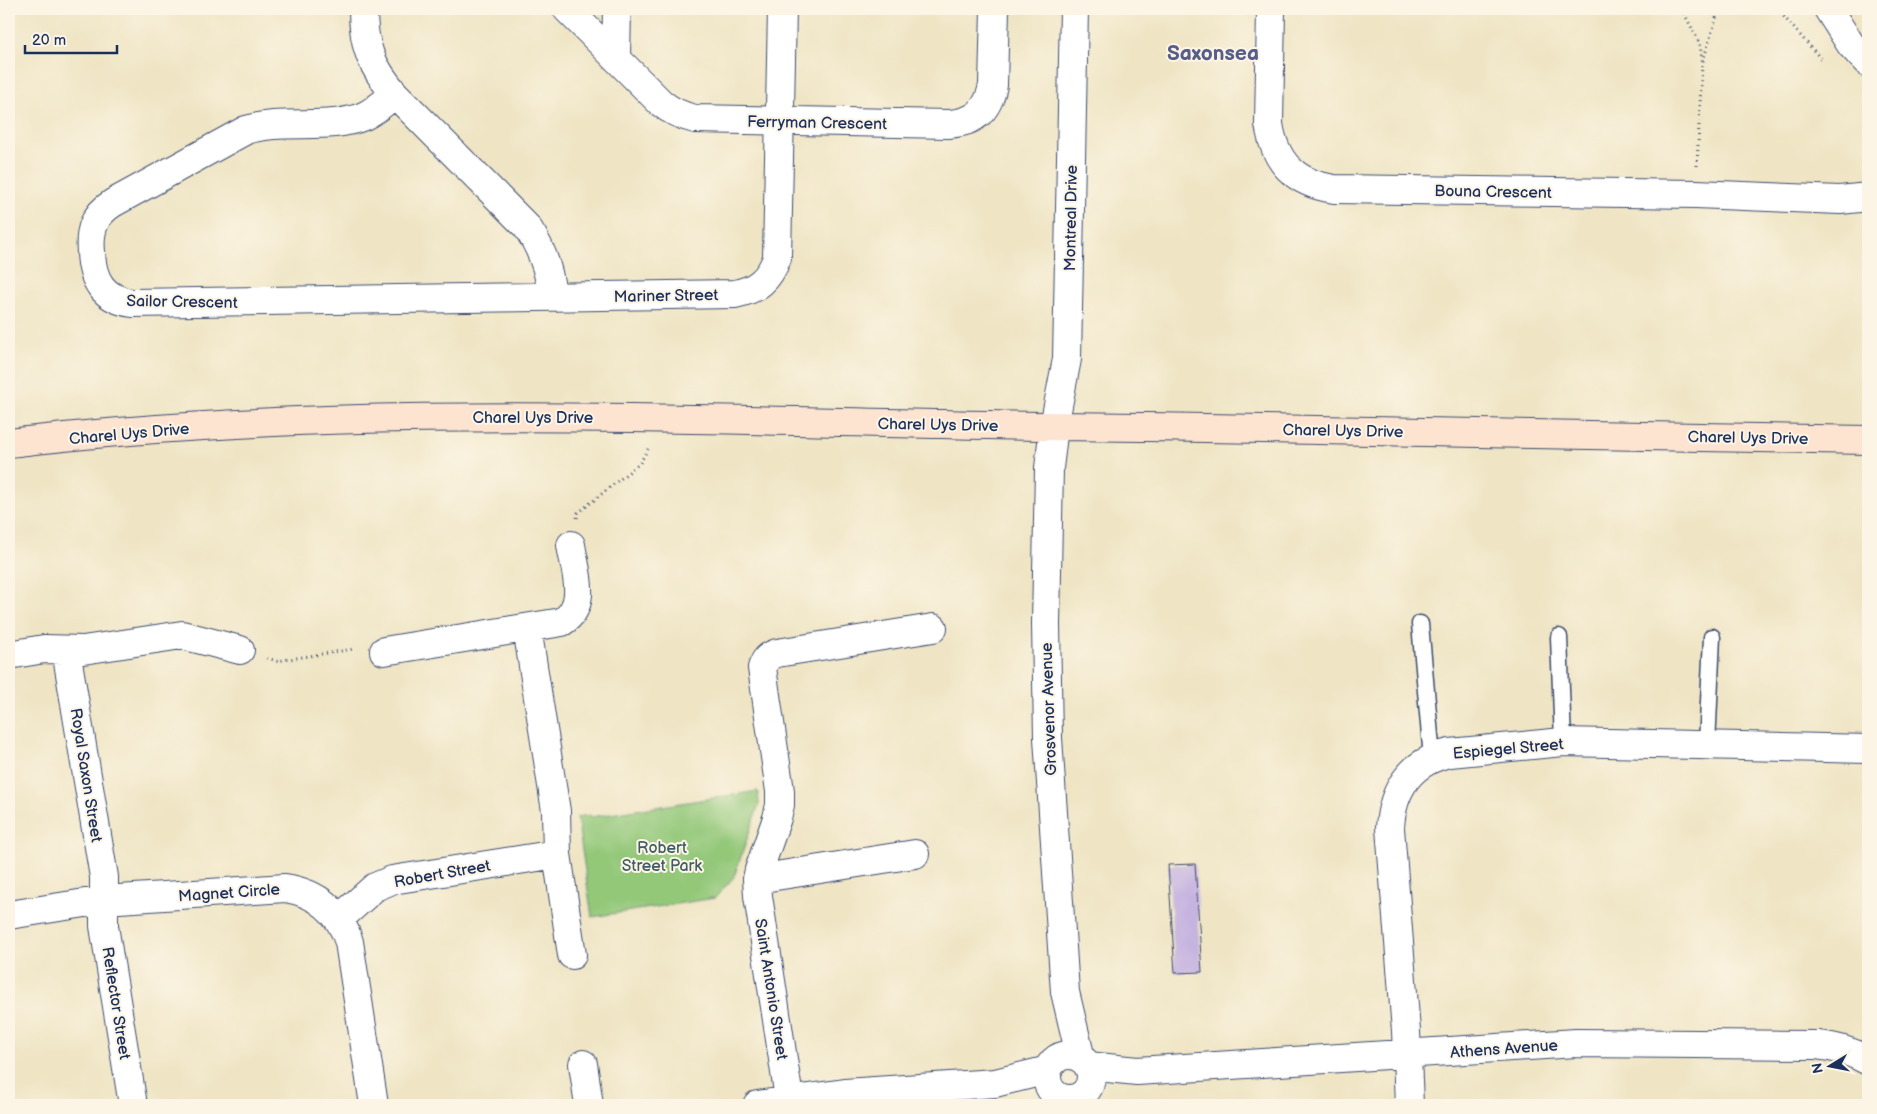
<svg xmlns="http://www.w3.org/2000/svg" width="1877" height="1114" font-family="'Balsamiq Sans',sans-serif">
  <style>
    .green { fill: #93c879; stroke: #577c6c }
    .building { fill: #c6b4e0 }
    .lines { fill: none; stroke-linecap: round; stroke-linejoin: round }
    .service-casing { stroke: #3b4a6d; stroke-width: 19 }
    .minor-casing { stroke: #3b4a6d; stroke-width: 30 }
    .tertiary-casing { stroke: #3b4a6d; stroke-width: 30 }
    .secondary-casing { stroke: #3b4a6d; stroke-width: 30 }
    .path { stroke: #3b4a6d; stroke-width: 3; stroke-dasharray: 1 4; stroke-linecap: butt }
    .service { stroke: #fff; stroke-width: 16 }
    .minor { stroke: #fff; stroke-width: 28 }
    .tertiary { stroke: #fff; stroke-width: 28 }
    .secondary { stroke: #fde4d1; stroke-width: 28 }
    .labels { text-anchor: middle; stroke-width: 4; stroke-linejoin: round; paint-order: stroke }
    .street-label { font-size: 16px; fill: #1b2f5e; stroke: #fcf5e5 }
    .park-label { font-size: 16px; fill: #3f5d66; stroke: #fcf5e5 }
    .district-label { font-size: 21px; font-weight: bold; fill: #575e8c; stroke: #fcf5e5 }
  </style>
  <rect width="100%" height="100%" fill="#fcf5e5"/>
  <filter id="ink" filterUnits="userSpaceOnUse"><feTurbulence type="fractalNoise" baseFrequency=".02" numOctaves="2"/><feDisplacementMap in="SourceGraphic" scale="10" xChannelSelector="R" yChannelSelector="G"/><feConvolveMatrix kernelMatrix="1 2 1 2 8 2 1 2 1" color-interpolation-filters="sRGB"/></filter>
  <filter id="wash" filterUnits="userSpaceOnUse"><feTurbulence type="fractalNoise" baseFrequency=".0096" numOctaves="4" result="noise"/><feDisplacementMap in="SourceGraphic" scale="20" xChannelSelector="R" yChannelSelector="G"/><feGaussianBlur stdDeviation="1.12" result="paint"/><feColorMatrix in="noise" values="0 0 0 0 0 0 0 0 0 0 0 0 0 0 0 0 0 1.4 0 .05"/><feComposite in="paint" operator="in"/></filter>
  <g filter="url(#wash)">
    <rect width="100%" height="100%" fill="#efe5c5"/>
    <path class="green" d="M758,791l1,13 -25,73 -19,21 -123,19 -15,-100 13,-2 1,2z"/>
    <g id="blocks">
      <path class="building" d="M1195,864l7,108 -27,1 -7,-108z"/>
    </g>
  </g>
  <g filter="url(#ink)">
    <use href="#blocks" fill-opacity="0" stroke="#3b4a6d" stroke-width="1"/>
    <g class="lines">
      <g class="service-casing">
        <path id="service" d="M1420,624l12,134
          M1559,637l4,105
          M1707,745l5,-108"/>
      </g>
      <g class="minor-casing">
        <path id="minor" d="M363,9c0,37 8,57 32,85l132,133c15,22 23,44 25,70
          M567,9l94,94c11,9 21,13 34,16l254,5c26,-2 39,-13 44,-39l2,-76
          M1271,9l-2,115c6,39 26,59 65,65l362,5 144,6 28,-3
          M1828,9l23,36 17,18
          M616,58l1,-49
          M395,94c-10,8 -20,17 -31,22 -35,15 -81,2 -118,14l-133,73c-19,12 -24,27 -22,49 1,28 12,47 41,51l603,-9c22,-4 34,-15 42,-36l5,-249
          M527,628l29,183 1,43 15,101
          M66,650l38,227v49l29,179
          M384,651l178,-29c27,-17 13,-51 9,-77
          M9,655l35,-6 39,1 99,-15 58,15
          M757,879l158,-25
          M9,915l95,-15 181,-12c32,5 54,22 64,54l25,163
          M339,919l36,-32 17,-7 165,-26
          M583,1064l6,41
          M1088,1066l49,5 439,-28 241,2c18,2 35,6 51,16
          M757,1105l88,-12 150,-10 53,-13
          M790,1105l-32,-209 -1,-17 2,-9 18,-52 3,-13v-14l-18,-123c3,-9 6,-12 15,-15l156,-25
          M1409,1105l-3,-74 -16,-203c2,-38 21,-67 60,-75l113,-11 305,7"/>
      </g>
      <g class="tertiary-casing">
        <path id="tertiary" d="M1074,9l-7,350 -13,67 -5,42 -3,156 2,114 17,254 16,67
          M1047 1077a22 22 0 1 1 44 0a22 22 0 1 1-44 0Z"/>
      </g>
      <g class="secondary-casing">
        <path id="secondary" d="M9,443c310,-37 622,-25 934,-19 68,2 137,2 205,3 240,4 480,8 720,13"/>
      </g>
      <path class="path" d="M1682,9l18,35 2,16
        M1777,9l46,52
        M1864,92l4,14
        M1697,166l5,-102 17,-55
        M577,518l1,-5 62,-50 8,-14
        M267,658l10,3 77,-12"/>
      <use href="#service" class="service"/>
      <use href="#minor" class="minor"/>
      <use href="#tertiary" class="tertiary"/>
      <use href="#secondary" class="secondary"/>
    </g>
  </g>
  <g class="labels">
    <g class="street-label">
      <text transform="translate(817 122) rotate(1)" y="6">Ferryman Crescent</text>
      <text transform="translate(1493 191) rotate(1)" y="6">Bouna Crescent</text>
      <text transform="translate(1070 218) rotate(-89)" y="6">Montreal Drive</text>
      <text transform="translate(666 295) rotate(-1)" y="6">Mariner Street</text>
      <text transform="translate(182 301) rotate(1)" y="6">Sailor Crescent</text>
      <text x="533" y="423">Charel Uys Drive</text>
      <text transform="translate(938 424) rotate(1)" y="6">Charel Uys Drive</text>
      <text transform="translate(1343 430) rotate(1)" y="6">Charel Uys Drive</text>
      <text transform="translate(129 433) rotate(-5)" y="6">Charel Uys Drive</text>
      <text transform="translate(1748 437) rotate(1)" y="6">Charel Uys Drive</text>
      <text transform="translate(1048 709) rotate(-92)" y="6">Grosvenor Avenue</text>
      <text transform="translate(1508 748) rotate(-5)" y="6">Espiegel Street</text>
      <text transform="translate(87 775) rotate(81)" y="6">Royal Saxon Street</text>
      <text transform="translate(442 873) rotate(-10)" y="6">Robert Street</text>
      <text transform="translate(229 892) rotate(-4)" y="6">Magnet Circle</text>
      <text transform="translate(772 989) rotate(81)" y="6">Saint Antonio Street</text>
      <text transform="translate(117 1003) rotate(81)" y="6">Reflector Street</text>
      <text transform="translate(1504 1048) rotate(-4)" y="6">Athens Avenue</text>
    </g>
    <g class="park-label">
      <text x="662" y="853">Robert<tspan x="662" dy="18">Street Park</tspan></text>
    </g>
    <g class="district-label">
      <text x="1213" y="60">Saxonsea</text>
    </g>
  </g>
  <rect width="1877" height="1114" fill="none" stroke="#fcf5e5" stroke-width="30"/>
  <g transform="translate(1830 1066) rotate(260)" stroke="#fcf5e5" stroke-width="4" paint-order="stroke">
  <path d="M0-4L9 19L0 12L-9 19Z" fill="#1b2f5e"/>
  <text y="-8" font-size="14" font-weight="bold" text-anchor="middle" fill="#1b2f5e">N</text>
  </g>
  <path d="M25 45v8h92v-8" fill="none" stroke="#1b2f5e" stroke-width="2.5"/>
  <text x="32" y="45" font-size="15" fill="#1b2f5e" stroke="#fcf5e5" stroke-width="4" paint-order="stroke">20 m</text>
</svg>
